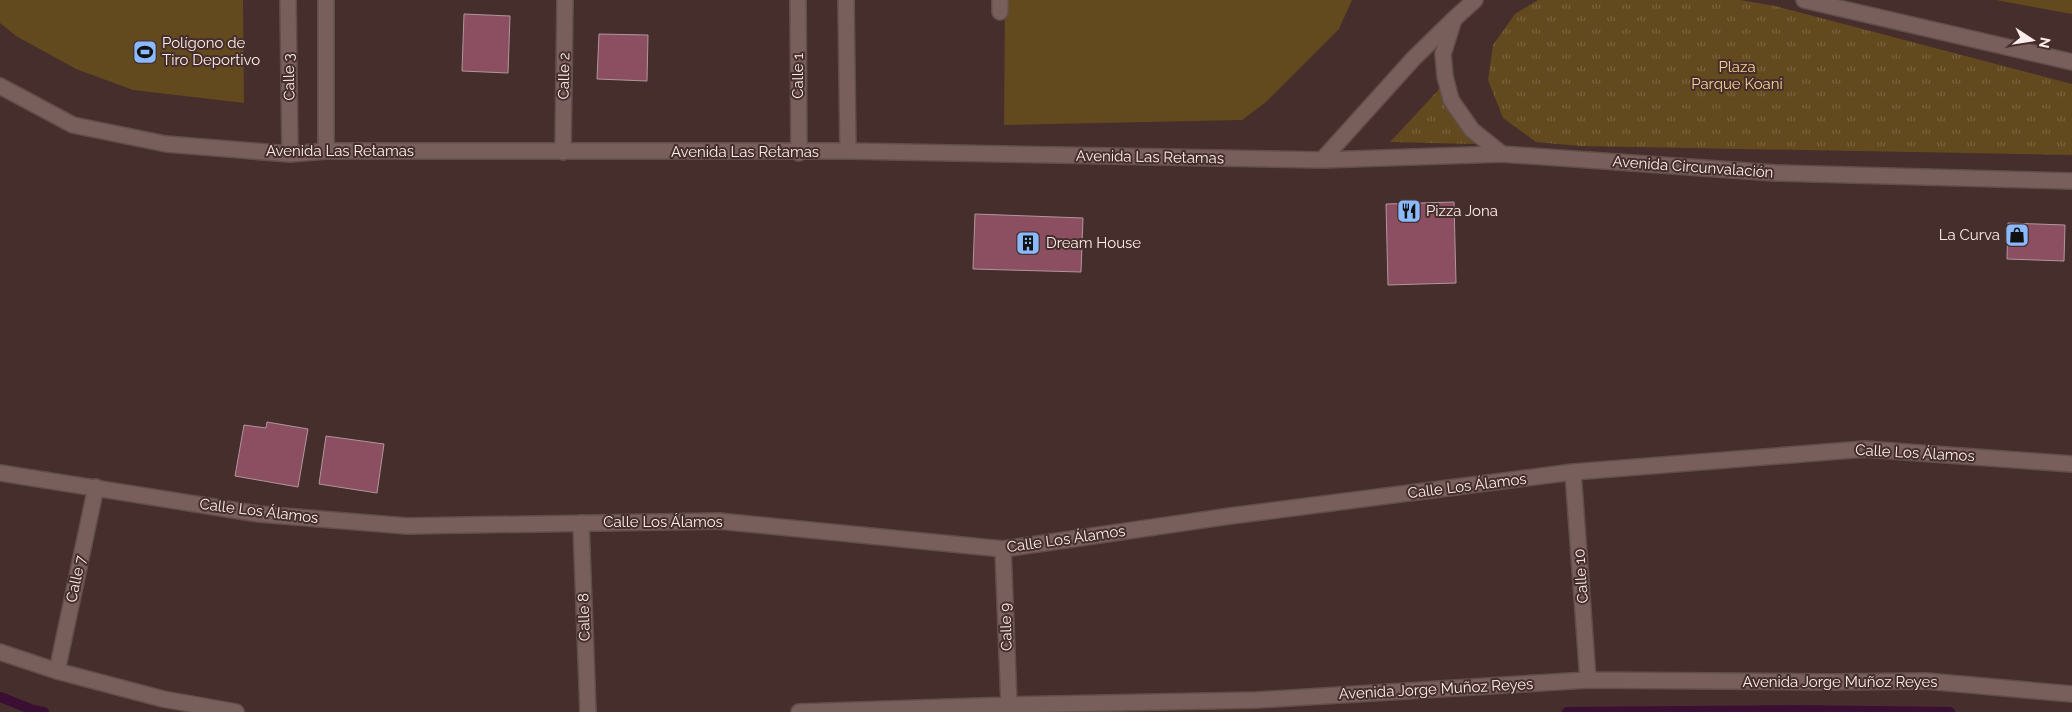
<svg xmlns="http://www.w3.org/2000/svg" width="2072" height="712" font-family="Raleway,sans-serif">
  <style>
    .grass { fill: url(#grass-tufts) }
    .garden { fill: #62491e }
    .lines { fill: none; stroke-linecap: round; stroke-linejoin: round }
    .stream { stroke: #3a0f33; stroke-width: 10 }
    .building { fill: #8b4f61; stroke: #b2969d }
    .minor-casing { stroke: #614e4b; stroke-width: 18 }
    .minor { stroke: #795f5b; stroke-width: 15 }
    .labels { text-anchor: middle; stroke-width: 4; stroke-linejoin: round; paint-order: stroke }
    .poi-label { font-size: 15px; fill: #fcecea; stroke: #452e2b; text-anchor: start }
    .park-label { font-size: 15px; fill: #f8d192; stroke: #452e2b }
    .street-label { font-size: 15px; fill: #fcecea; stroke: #452e2b }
  </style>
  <defs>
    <pattern id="grass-tufts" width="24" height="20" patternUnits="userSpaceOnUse" patternTransform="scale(1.25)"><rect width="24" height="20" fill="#62491e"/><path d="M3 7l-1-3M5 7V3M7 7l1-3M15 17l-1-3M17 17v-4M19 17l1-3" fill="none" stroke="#79633f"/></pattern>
  </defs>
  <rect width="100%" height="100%" fill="#452e2b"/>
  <path class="grass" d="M1538,0h202l35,6 297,78v71l-492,-9 -44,-4 -33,-24 -15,-38 5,-35 22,-31z
    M1445,83l11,35 19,26 -85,-2z"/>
  <path class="garden" d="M0,0h243l1,103 -111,-13 -57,-21 -60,-33 -16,-13z
    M1005,0h347l-13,29 -73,73 -24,18 -238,5z
    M1996,0h76v14z"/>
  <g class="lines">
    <path class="stream" d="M0,697l33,13 11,2
      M1567,712l228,-2 155,2"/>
  </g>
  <path class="building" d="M464,14l46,2 -2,57 -46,-2z
    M599,34l49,1 -1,46 -50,-2z
    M1454,202l2,81 -68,2 -2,-81z
    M975,214l108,4 -2,54 -108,-3z
    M2008,223l57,2 -1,36 -57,-2z
    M267,422l41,7 -10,58 -63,-11 9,-51 22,3z
    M326,436l58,8 -7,49 -58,-9z"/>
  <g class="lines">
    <g class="minor-casing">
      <path id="minor" d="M288,0l2,154
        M326,0v151
        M798,0l1,153
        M846,0l2,151
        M1000,0v12
        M1475,0l-21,19 -11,35 2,22 6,24 21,30 30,24 274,19 296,8
        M1804,0l268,62
        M0,86l73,39 93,19 124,10 36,-3h522l474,9 180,-6
        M563,152l2,-152
        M1322,160l92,-102 39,-38
        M1573,472l15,208
        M0,473l259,41 148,12 312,-5 284,28 227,-33 343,-44 292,-23 207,15
        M581,523l7,189
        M1003,549l6,156
        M0,652l57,19 106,28 73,13
        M57,671l39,-184
        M799,712l210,-7 248,-5 331,-20 240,2 98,-1 146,13"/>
    </g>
    <use href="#minor" class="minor"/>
  </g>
  <defs>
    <g id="stadium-square" transform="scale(1.25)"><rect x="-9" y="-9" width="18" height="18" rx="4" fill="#8bbafc" stroke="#452e2b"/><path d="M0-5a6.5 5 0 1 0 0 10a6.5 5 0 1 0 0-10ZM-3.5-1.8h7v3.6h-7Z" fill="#111"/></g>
    <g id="restaurant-square" transform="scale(1.25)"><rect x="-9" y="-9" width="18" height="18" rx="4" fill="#8bbafc" stroke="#452e2b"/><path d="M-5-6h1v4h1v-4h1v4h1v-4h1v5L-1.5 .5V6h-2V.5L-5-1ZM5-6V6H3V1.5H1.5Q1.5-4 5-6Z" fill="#111"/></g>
    <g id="shop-square" transform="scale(1.25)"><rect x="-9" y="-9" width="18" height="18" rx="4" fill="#8bbafc" stroke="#452e2b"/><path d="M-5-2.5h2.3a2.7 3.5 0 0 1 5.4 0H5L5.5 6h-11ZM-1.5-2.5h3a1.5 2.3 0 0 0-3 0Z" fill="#111"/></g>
    <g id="building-square" transform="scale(1.25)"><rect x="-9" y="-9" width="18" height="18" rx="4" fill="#8bbafc" stroke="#452e2b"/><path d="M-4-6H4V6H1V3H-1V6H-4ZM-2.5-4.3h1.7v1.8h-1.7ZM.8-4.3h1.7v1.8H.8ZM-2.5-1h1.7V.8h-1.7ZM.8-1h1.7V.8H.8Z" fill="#111"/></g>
  </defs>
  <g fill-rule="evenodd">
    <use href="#stadium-square" x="145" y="52"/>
    <use href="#restaurant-square" x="1409" y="211"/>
    <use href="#shop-square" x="2017" y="235"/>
    <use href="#building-square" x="1028" y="243"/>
  </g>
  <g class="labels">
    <g class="poi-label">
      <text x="162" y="48">Polígono de<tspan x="162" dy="17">Tiro Deportivo</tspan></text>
      <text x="1426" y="216">Pizza Jona</text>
      <text x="2000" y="240" text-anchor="end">La Curva</text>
      <text x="1046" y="248">Dream House</text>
    </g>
    <g class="park-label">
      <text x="1737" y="72">Plaza<tspan x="1737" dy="17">Parque Koani</tspan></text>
    </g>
    <g class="street-label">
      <text transform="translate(564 76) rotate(-89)" y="5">Calle 2</text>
      <text transform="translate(798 76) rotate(-90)" y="5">Calle 1</text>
      <text transform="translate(289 77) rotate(-91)" y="5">Calle 3</text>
      <text x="340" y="156">Avenida Las Retamas</text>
      <text x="745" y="157">Avenida Las Retamas</text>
      <text transform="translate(1150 157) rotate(1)" y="5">Avenida Las Retamas</text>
      <text transform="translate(1693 167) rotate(4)" y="5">Avenida Circunvalación</text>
      <text transform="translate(1915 453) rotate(3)" y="5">Calle Los Álamos</text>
      <text transform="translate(1467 486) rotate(-7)" y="5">Calle Los Álamos</text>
      <text transform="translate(259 511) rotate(7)" y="5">Calle Los Álamos</text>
      <text x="663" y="527">Calle Los Álamos</text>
      <text transform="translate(1066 539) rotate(-8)" y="5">Calle Los Álamos</text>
      <text transform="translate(1581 576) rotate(-94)" y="5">Calle 10</text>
      <text transform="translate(76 579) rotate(-78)" y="5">Calle 7</text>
      <text transform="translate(584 617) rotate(-92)" y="5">Calle 8</text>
      <text transform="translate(1006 627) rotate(-92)" y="5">Calle 9</text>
      <text x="1840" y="687">Avenida Jorge Muñoz Reyes</text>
      <text transform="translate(1436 689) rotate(-3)" y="5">Avenida Jorge Muñoz Reyes</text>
    </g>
  </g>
  <g transform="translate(2032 40) rotate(102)" stroke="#452e2b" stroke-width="4" paint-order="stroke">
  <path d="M0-4L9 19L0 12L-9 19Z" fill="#fcecea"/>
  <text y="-8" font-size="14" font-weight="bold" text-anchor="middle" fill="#fcecea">N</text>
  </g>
</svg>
